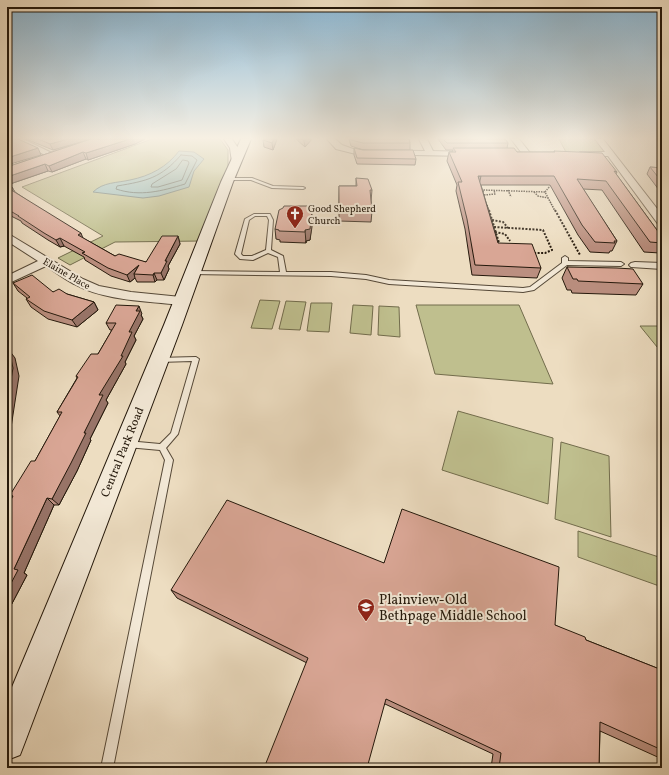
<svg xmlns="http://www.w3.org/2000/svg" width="669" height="775" font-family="Vollkorn,serif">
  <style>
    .green { fill: #bfbf8e; stroke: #726c4c }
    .water { fill: #9abbb8; stroke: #6b7a73 }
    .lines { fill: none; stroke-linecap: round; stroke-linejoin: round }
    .shore { stroke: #5f6a62; stroke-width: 1 }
    .lane-casing { stroke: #564938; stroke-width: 2 }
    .street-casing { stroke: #564938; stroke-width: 2 }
    .secondary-casing { stroke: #24180b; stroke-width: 2 }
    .path-far1 { stroke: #24180b; stroke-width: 1.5; stroke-dasharray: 1.5 1; stroke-linecap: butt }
    .path { stroke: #24180b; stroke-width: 2; stroke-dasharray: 2 1.5; stroke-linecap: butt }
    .lane { fill: #f3e9d7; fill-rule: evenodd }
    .street { fill: #f3e9d7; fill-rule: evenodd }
    .secondary { fill: #f3e9d7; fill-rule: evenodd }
    .wall { fill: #bb8f80; stroke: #24180b }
    .shaded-wall { fill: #987468; stroke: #24180b }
    .building { fill: #d9a695; stroke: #24180b }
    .labels { text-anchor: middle; stroke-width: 4; stroke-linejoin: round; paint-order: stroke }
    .far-poi-label { font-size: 10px; fill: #24180b; stroke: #f3e9d7; text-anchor: start }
    .far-street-label { font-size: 10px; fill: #24180b; stroke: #f3e9d7 }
    .street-label { font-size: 12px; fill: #24180b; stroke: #f3e9d7 }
    .near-poi-label { font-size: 14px; fill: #24180b; stroke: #f3e9d7; text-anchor: start }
  </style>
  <rect width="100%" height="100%" fill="#edddc1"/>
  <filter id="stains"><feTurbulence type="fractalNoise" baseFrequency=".005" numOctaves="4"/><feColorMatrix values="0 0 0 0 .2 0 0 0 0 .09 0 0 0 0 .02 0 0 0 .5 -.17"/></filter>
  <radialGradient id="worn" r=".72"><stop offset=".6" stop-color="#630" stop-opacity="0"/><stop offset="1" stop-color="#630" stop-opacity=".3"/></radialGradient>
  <path class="green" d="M152,139h68l8,11v23l-25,68 -88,1 -45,23 -12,-7 45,-22 -81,-49z
    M559,139h40l12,15h-44z
    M260,300l20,1 -8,28 -21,-1z
    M286,301l20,1 -6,28 -21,-1z
    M311,303h21l-3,29 -22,-1z
    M353,305l20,1 -2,29 -21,-2z
    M416,305h103l34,79 -118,-10z
    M379,306l20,1 1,30 -22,-2z
    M640,326h22v27z
    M458,411l95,27 -5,66 -106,-34z
    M561,442l48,14 2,81 -56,-18z
    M578,531l84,27v29l-84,-30z"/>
  <path class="water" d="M179,151l15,1 10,7 -10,12 -5,16 -30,9 -16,2 -50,-6c10,-10 24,-9 37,-12 20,-4 37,-13 49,-29z"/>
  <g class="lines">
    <path class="shore" d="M181,155l11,1 5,4 -12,24c-23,7 -45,13 -69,5l1,-3c30,-5 44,-8 64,-31z
      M183,160l5,1 1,2 -7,17 -24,7h-7l1,-3 24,-15z"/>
    <g class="lane-casing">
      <path id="lane" d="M227,178h25l21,8 30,1 2,1 -2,1 -31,-1 -21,-8h-23l-2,-1z
        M254,214h16l3,6 -2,30 12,6 3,16h45l35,3 23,5 134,8 7,-1 32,-24v-5l3,-2 3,2v3l53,1 3,2 -3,2 -54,-1 -33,25 -11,2 -134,-8 -23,-5 -35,-3 -140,-2v-2l2,-1 87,1 -2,-15 -10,-4 -15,7 -13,-1 -5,-5 10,-35zM255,216h12l2,4 -3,30 -14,6h-9l-2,-2 8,-34z
        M196,357l3,2 -21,75 -12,14 7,12 -60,308h-12l64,-308 -5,-10 -33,-3 -3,-1 -1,-2 1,-2 3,-1 33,3 11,-11 21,-72 -33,1h-2l-1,-2 1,-2z"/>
    </g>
    <g class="street-casing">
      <path id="street" d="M13,139h10l33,16 -4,2h-3z
        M224,139h8l6,9 2,14 -1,2h-3l-4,-2 -2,-14z
        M327,139h8l7,6 14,5 69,1 -6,-12h8l6,12 36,1 4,2 -4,2 -113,-2 -20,-5z
        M511,139h8l12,15 -1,2h-6z
        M595,139h8l59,76v10l-4,-1 -50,-68h-28v-4h25z
        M7,233l76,46 16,7 32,6 50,5 4,1 2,3 -2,3 -4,1c-33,-4 -77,-4 -107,-21 -10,-5 -19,-12 -28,-18l-39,18v-8l31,-15 -31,-20z
        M635,262l27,1v6l-31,-2 -2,-2 2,-2z"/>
    </g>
    <g class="secondary-casing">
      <path id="secondary" d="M241,139h10l-18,43 -51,143 -157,417 -5,13 -13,5v-61l157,-374 57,-143z"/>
    </g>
    <path class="path-far1" d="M508,190l3,7
      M483,192v-2l62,2 10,19
      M534,192l4,4 10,2
      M545,192l5,-6
      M484,195l11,-1 -1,-4
      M487,205l2,6"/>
    <path class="path" d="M489,210l11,36
      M555,210l25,45
      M492,220l11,2 5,6
      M494,227l49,3 9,20 -7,3h-13
      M495,232l10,2 5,7"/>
    <use href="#lane" class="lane"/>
    <use href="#street" class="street"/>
    <use href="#secondary" class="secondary"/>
  </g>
  <path class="wall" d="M26,139h65l-38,11z
    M91,139h54l-10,5 -47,16 -2,-1 -34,13 -4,-1 -41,14 5,2 3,5 68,46 32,18 31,6 32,-26 2,8 -12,22 1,3 -5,11h-7l-2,2h-18l-2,-4 -5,4 -19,-6 -26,-16 -1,-3 -20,-11 -4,1 -12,-7 -26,-17 -1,-2 -14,-7v-47z
    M277,139l-4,11 -9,-3 -1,-7z
    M296,139h16l-7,8z
    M349,139h60l1,4v7h-47l-12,-4z
    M438,139h67l3,4 -1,5 10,4h37v-1l63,21 -1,2 46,63v13l-2,3 -16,-1 -42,-62 -19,-1 34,52 -5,10h-2l-1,2 -19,-1 -12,-17 -28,-50h-69l17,58 43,25 -4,10 -65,-3 -7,-46 -9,-38 1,-6 -10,-24 2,-9h3l1,-2h-7z
    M354,148l62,11 -1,6 -58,-1 -3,-9z
    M650,167l12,1v26l-15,-20z
    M356,178l16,12 -1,11 1,10 -1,11 -32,-1v-35h17z
    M308,209l4,11 -2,20 -4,1v2l-26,-1v-2l-4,-1 -1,-10z
    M567,267l76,17 -7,11 -64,-2 -1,-3h-4l-5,-12z
    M13,283l40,9 14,2 27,8 4,8 -21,17 -29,-8 -17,-12 -5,-8 1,-1 -9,-7z
    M142,314l-1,1 2,4 -9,17 2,4 -11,22 1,2 -20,36 2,3 -18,36 1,1 -14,31 -18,34h-5l-30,68 3,2 -20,38v-106l5,-9 -2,-3 25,-34 25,-45 -3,-4 20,-34 -1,-2 22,-22 14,-24h-2l-4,-7z
    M384,563l171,62 31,15 76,30v89l-62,-28 -1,37h-108l2,-14 -108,-50 -78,-41 -130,-65 -6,-8z"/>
  <path class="shaded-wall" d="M68,139h23l-38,11 -3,-6z
    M130,139h15l-10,5 -47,16 -2,-7z
    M274,139h3l-4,11 -1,-7z
    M307,139h5l-7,8 -1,-6z
    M38,148l3,7 -34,10v-7z
    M83,152l3,7 -34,13 -3,-6z
    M45,164l3,7 -41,14v-8z
    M478,176h3l-2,9z
    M12,187l4,7 -8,-6z
    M312,210v17l-2,13 -4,1v2l-1,-13z
    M81,233l3,8 -6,-6z
    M178,236l2,8 -12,22 1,3 -5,11 -3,-7 4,-12z
    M60,238l4,8 -4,1 -4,-7z
    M139,265l-5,9 1,4 -5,4 -3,-7z
    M154,273l3,7 -2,2 -2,-7z
    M94,302l4,8 -21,17 -5,-7z
    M139,306l3,8 -1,1 2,4 -9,17 2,4 -11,22 1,2 -20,36 2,3 -18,36 1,1 -14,31 -18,34 -7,-6 32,-66 15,-38 30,-63 7,-21z
    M9,350l6,8 4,18 -9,58 -3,6v-37z
    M47,498l7,7 -30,68 3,2 -20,38v-22l7,-22z"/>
  <path class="building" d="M7,139h11l20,9 -31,10z
    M38,139h30l-18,5z
    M91,139h39l-44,14 -3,-1 -34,14 -4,-2 -38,13v-10z
    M264,139h10l-2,4 -9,-3z
    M302,139h5l-3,2z
    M351,139h58l1,4h-47l-12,-3z
    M443,139h62l3,4h-61z
    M354,148l9,2h50l3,9 -59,-1z
    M453,148h61l3,4h38l-1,-1 48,2 15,19 -3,-1 48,66v6l-12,-1 -44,-61 -29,-2 40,62h-3l1,2 -20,-1 -13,-17 -28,-49h-76l20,67 34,1 9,24 -66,-3 -8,-46 -9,-37h4l-13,-30h7z
    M650,167l12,1v14z
    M356,178l12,1 4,11h-2l2,21h-33v-25h18z
    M7,185l5,2 -4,1 73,45 -3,2 37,21 4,-2 27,8 16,-26h16l-13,25h2l-6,12h-7l-1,2 -19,-1 5,-9 -12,10 -19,-7 -26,-15 3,-1 -25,-14 -4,2 -12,-7 -26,-17h1l-12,-7z
    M284,206h24v3l4,1 -2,19 -5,1v2l-26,-1v-1l-4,-1 4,-19 4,-2z
    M567,267l50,1 16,1 10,15 -65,-3 -1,-2h-4z
    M32,275l21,17 6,-3 8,5 27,8 -22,18 -28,-9 -18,-12 4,-2 -17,-14z
    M116,305l23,1 -3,5h4l-11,21h3l-11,24h2l-24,39h4l-19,38h2l-15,30 -19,36 -5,-1 -33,71 4,1 -11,21v-84l6,-11 -3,-1 21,-34h4l27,-49h-5l21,-35 -2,-1 15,-22h7l18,-31h-10z
    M7,348l2,2 4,18 -6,35z
    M227,500l157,63 18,-54 157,58 -4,58 30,12 1,3 76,30v80l-62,-28 -1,46h-100l2,-15 -115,-54 -19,69h-103l44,-110 -137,-68z"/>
  <linearGradient id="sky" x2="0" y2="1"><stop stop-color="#89b7d5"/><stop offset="0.56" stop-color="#f7f0e3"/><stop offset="1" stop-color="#f7f0e3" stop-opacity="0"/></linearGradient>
  <rect width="669" height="247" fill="url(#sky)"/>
  <defs>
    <g id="church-pin" transform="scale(0.9)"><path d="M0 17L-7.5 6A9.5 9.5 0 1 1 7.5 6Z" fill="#8f2418" stroke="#f3e9d7"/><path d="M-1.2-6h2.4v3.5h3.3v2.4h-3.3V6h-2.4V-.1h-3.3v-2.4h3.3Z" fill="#fff"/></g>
    <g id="school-pin" transform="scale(0.9)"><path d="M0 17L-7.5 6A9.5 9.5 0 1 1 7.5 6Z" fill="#8f2418" stroke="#f3e9d7"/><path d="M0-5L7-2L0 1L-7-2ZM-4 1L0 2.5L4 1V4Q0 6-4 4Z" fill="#fff"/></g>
  </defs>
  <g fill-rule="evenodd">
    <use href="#church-pin" x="295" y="214"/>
    <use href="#school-pin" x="366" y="607"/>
  </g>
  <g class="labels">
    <g class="far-poi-label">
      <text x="308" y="212">Good Shepherd<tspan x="308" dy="12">Church</tspan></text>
    </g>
    <g class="far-street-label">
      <text transform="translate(67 273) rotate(30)" y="4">Elaine Place</text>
    </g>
    <g class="street-label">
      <text transform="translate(122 452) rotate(-68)" y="4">Central Park Road</text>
    </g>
    <g class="near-poi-label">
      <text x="379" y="604">Plainview-Old<tspan x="379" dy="16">Bethpage Middle School</tspan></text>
    </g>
  </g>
  <rect width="669" height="775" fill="none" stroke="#edddc1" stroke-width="24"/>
  <rect x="8" y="8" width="653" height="759" fill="none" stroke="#24180b" stroke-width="2"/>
  <rect x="12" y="12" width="645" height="751" fill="none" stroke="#24180b"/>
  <rect width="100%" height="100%" filter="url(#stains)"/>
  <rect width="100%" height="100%" fill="url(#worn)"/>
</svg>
